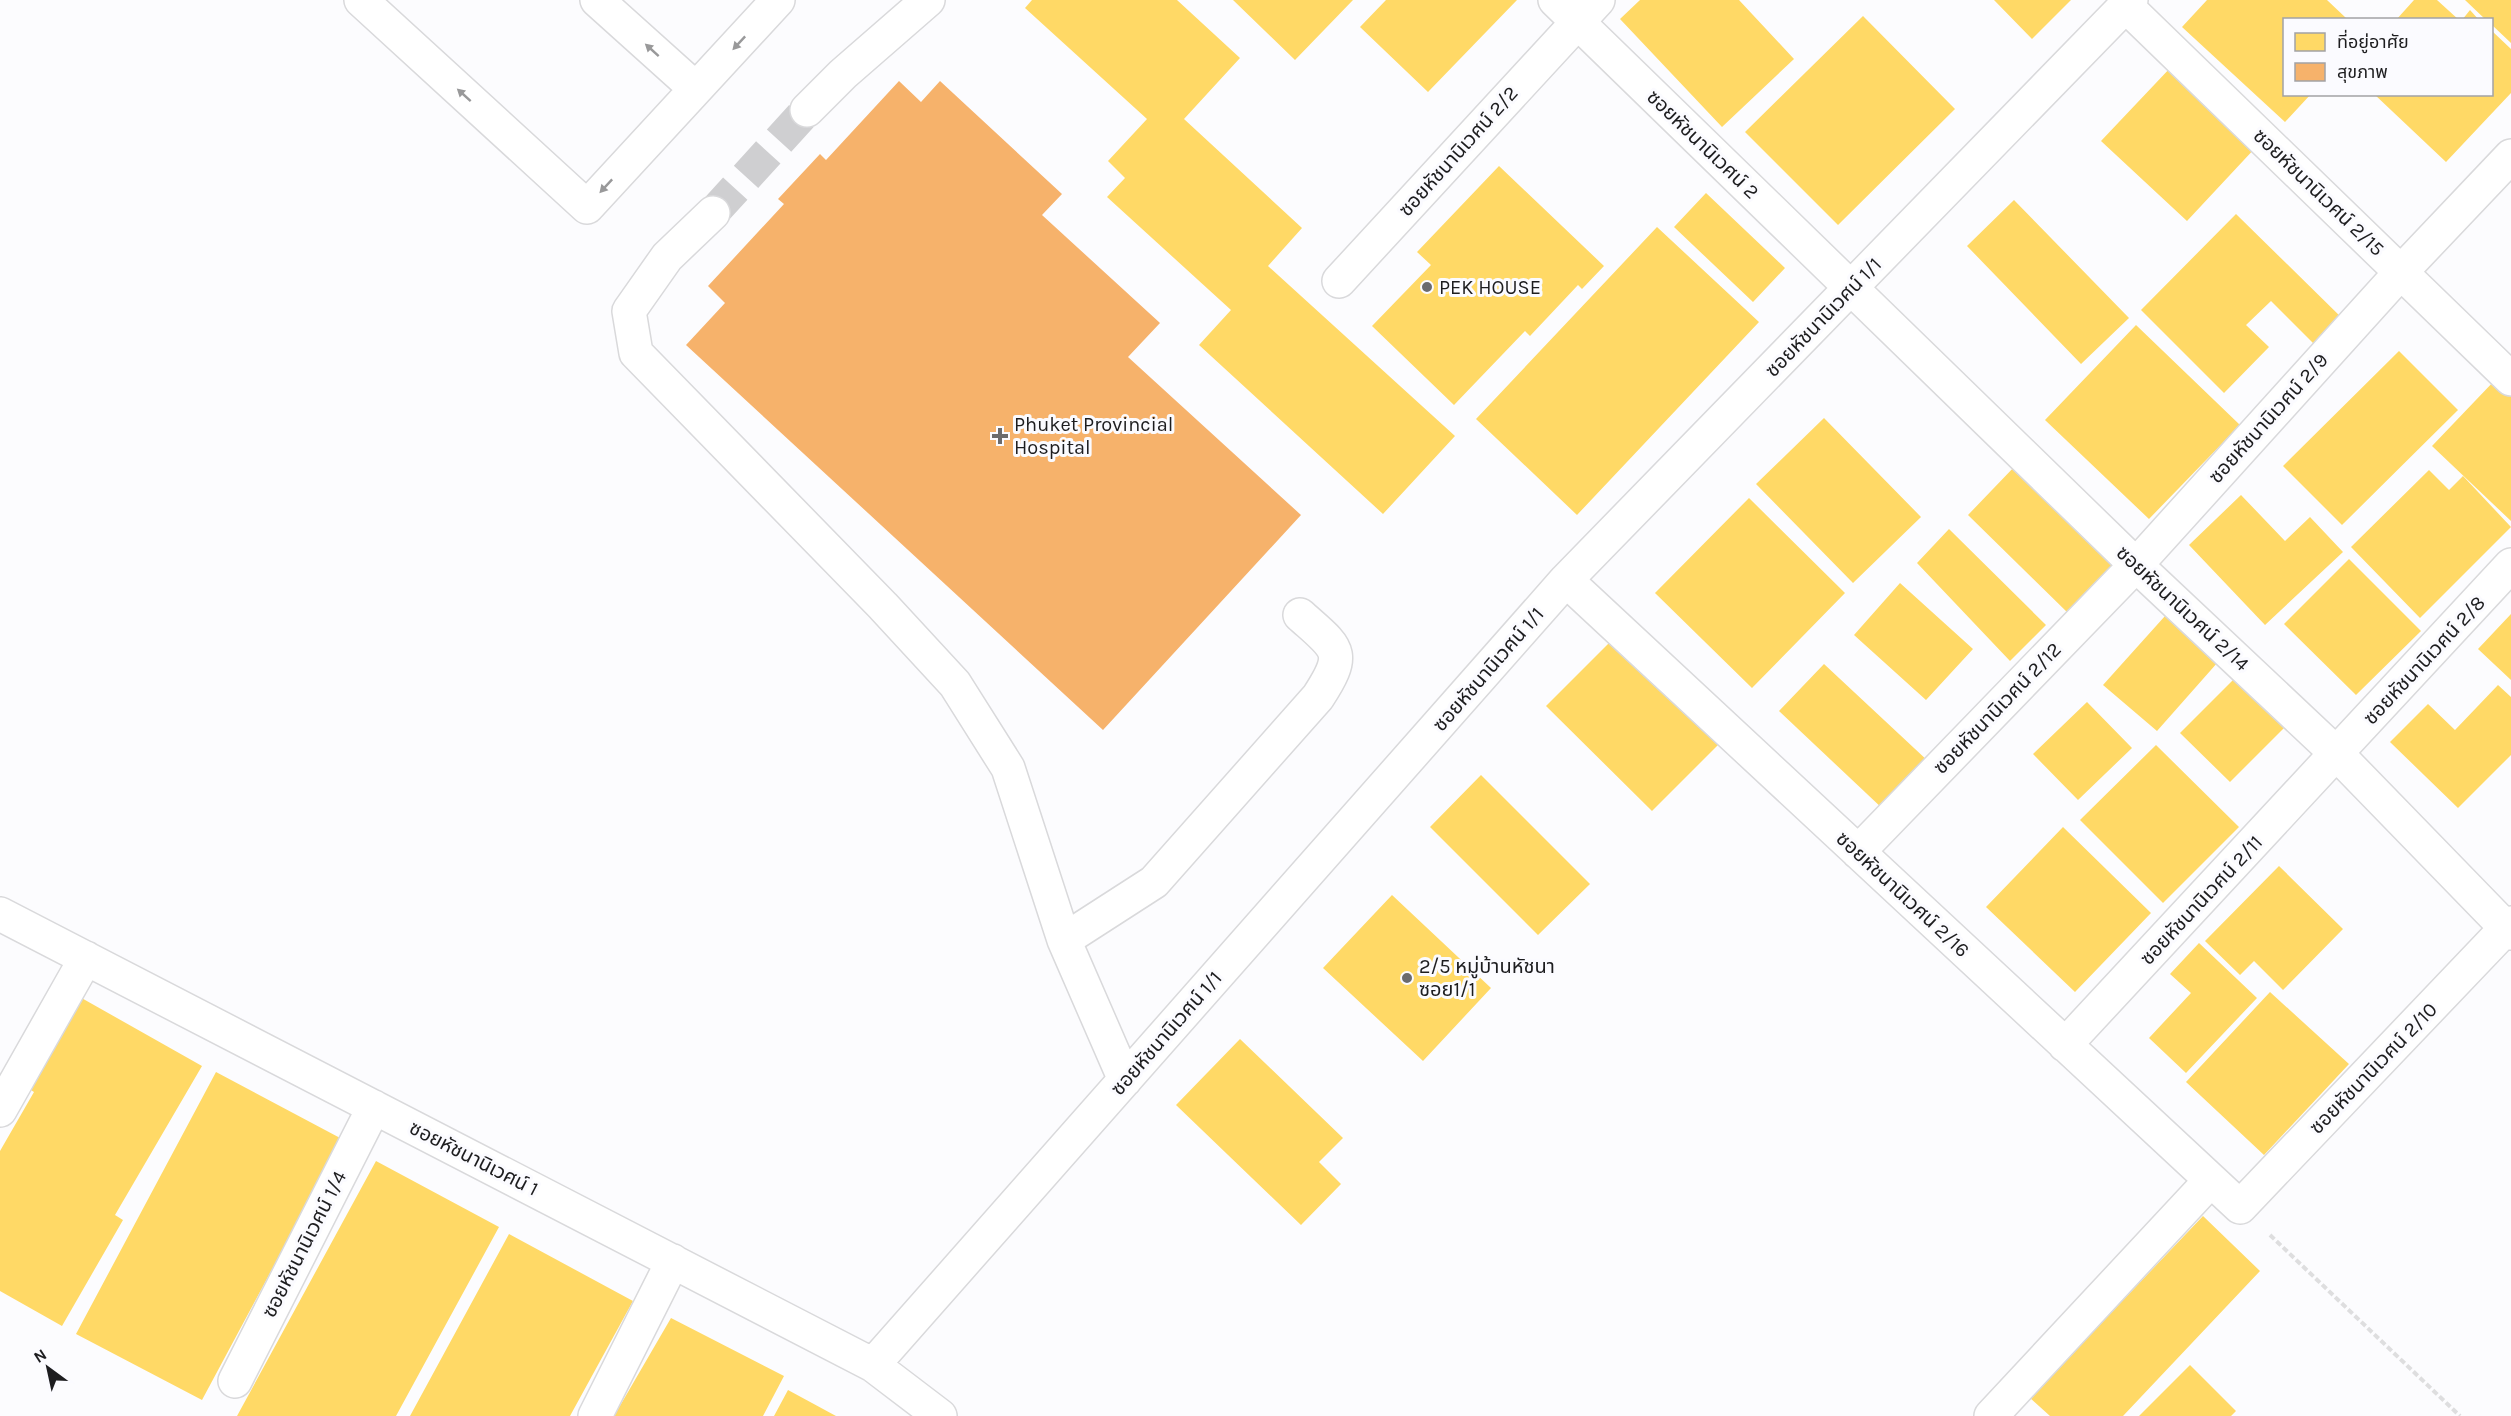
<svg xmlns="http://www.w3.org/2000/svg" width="2511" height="1416" font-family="Karla,'Noto Sans Thai',sans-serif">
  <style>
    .homes { fill: #ffd966 }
    .health { fill: #f6b26b }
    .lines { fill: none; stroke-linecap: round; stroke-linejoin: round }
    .minor-tunnel { stroke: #cfcfd1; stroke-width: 33; stroke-dasharray: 33 16; stroke-linecap: butt }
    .minor-casing { stroke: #d9d9db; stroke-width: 36 }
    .path { stroke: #dededf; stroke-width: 4; stroke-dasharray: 6 3; stroke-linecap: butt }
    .minor { stroke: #fff; stroke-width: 33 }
    .oneway { fill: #99999a }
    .poi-dot { fill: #6b6b6d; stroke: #fbfbff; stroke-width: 2 }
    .labels { text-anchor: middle; stroke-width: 6; stroke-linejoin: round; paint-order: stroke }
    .street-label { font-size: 20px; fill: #1d1d1f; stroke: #fbfbff }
    .poi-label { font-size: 20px; fill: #1d1d1f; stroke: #fbfbff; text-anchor: start }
  </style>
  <rect width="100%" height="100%" fill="#fcfcfe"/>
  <path class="homes" d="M1032,0h145l63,58 -56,61 118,109 -34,38 187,170 -72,78 -184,-169 32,-35 -124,-113 18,-19 -17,-17 39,-42 -122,-111z
    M1233,0h120l-58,60z
    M1386,0h131l-89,92 -68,-65z
    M1640,0h99l55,59 -72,68 -102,-108z
    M1994,0h77l-39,39z
    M2207,0h120l19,18 -1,2h-61v74h27l-26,28 -103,-95z
    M2414,0h23l22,20h-63z
    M2465,0h46v43l-19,-18v-5h-6z
    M2470,10l9,10h-17z
    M1863,16l92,93 -117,116 -93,-93z
    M2492,31l19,18v44l-65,69 -72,-68h118z
    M2172,66l85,80 -70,75 -86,-80z
    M1499,166l105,100 -22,23 -4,-4 -48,51 -5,-5 -71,74 -82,-79 59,-61 -14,-13z
    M1706,193l79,75 -32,34 -79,-75z
    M2014,200l115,118 -48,46 -114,-118z
    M2236,214l110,108 -27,27 -48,-48 -25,24 23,22 -45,46 -83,-83z
    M1657,227l102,95 -182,193 -101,-96z
    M2136,325l104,100 -91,94 -104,-99z
    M2399,351l59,59 -116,115 -59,-59z
    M2496,379l15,14v128l-79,-75z
    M1824,418l97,99 -68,66 -97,-99z
    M2016,465l102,100 -48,50 -102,-100z
    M2429,470l20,20 14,-14 48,51 -91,91 -69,-71z
    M2241,495l44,46 25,-24 33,35 -78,73 -76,-80z
    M1749,498l96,95 -93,95 -97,-95z
    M1949,529l97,96 -36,36 -93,-98z
    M2349,559l72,72 -65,64 -72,-71z
    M1900,583l73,66 -47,51 -72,-65z
    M2511,614v66l-33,-31z
    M2165,616l53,46 -61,69 -54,-46z
    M1620,632l106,105 -74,74 -106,-105z
    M1824,664l105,98 -45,48 -105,-99z
    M2234,679l50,49 -54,54 -50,-49z
    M2498,685l13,12v58l-53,53 -68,-66 38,-38 27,26z
    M2087,702l45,46 -54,52 -45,-46z
    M2156,745l83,82 -76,76 -83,-83z
    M1481,775l109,109 -52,51 -108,-108z
    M2063,827l88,86 -76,79 -89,-85z
    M2279,866l64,63 -60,61 -29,-29 -14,14 -35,-34z
    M1392,895l99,93 -68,73 -100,-93z
    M2199,943l58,55 -71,75 -37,-35 42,-45 -21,-19z
    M2270,992l79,72 -85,91 -78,-73z
    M78,996l124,70 -87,149 8,5 -61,106 -62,-35v-140l34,-59 -8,-5z
    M1240,1039l103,99 -24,24 22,22 -40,41 -125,-120z
    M216,1072l126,67 -140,261 -126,-66z
    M376,1161l123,66 -103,189h-159z
    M2203,1216l57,55 -137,145h-73l-20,-18z
    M509,1234l124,67 -63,115h-160z
    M671,1318l113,58 -21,40h-149z
    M2190,1365l46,46 -5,5h-92z
    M788,1390l48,26h-62z"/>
  <path class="health" d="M899,81l22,21 19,-21 122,113 -20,21 118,108 -32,34 173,158 -198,215 -417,-385 39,-42 -17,-17 76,-82 -6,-5 42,-45 6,6z"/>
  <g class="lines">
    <path class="minor-tunnel" d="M713,213l94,-103"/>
    <g class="minor-casing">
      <path id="minor" d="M361,0l226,207 191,-207
        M597,0l99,89
        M1555,0l581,565 201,189 174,179
        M2126,6l385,373
        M807,110l36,-36 85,-74
        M713,213l-46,44 -38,54 7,42 247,253 72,78 53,84 56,172 61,140
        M1339,281l259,-281
        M1566,580l674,627 271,-284
        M1858,852l278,-287 265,-293 110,-116
        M0,914l873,451 67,51
        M1064,940l90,-58 164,-185c30,-46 20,-48 -18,-82
        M2065,1045l446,-480
        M0,1110l86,-152
        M873,1365l693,-785 565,-580
        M235,1381l139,-274
        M595,1416l78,-155
        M1991,1416l220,-236"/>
    </g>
    <path class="path" d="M2270,1235l190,181"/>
    <use href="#minor" class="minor"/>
  </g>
  <defs><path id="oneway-solid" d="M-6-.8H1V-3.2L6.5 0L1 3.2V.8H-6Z" transform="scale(1.5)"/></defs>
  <g class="oneway">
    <use href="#oneway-solid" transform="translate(739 43) rotate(133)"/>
    <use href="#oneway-solid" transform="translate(652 50) rotate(-138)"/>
    <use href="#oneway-solid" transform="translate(464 95) rotate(-138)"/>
    <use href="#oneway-solid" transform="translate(606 186) rotate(133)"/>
  </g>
  <g class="poi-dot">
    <circle cx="1427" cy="287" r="6"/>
    <path d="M997 427h6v6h6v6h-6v6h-6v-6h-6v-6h6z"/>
    <circle cx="1407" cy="978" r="6"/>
  </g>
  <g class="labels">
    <g class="street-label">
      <text transform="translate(1703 144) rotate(44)" y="7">ซอยหัชนานิเวศน์ 2</text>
      <text transform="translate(1458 151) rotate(-48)" y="7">ซอยหัชนานิเวศน์ 2/2</text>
      <text transform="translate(2319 192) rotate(44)" y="7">ซอยหัชนานิเวศน์ 2/15</text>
      <text transform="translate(1823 317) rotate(-46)" y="7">ซอยหัชนานิเวศน์ 1/1</text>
      <text transform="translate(2268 418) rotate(-48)" y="7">ซอยหัชนานิเวศน์ 2/9</text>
      <text transform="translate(2183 608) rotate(43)" y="7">ซอยหัชนานิเวศน์ 2/14</text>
      <text transform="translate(2424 660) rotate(-47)" y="7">ซอยหัชนานิเวศน์ 2/8</text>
      <text transform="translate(1488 669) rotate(-49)" y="7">ซอยหัชนานิเวศน์ 1/1</text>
      <text transform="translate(1997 708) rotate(-46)" y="7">ซอยหัชนานิเวศน์ 2/12</text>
      <text transform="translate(1903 894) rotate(43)" y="7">ซอยหัชนานิเวศน์ 2/16</text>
      <text transform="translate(2201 900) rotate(-47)" y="7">ซอยหัชนานิเวศน์ 2/11</text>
      <text transform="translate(1166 1033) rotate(-49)" y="7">ซอยหัชนานิเวศน์ 1/1</text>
      <text transform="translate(2373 1068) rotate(-46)" y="7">ซอยหัชนานิเวศน์ 2/10</text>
      <text transform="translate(474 1158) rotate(27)" y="7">ซอยหัชนานิเวศน์ 1</text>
      <text transform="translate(304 1244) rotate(-63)" y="7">ซอยหัชนานิเวศน์ 1/4</text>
    </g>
    <g class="poi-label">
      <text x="1439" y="294">PEK HOUSE</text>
      <text x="1014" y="431">Phuket Provincial<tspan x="1014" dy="23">Hospital</tspan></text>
      <text x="1419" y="973">2/5 หมู่บ้านหัชนา<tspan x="1419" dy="23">ซอย1/1</tspan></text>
    </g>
  </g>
  <rect x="2283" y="18" width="210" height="78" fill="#fbfbff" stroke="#a2a2a5" stroke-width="1.5"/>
  <rect x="2295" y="33" width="30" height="18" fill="#ffd966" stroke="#a2a2a5" stroke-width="1.5"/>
  <text x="2337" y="48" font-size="18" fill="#1d1d1f">ที่อยู่อาศัย</text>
  <rect x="2295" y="63" width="30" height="18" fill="#f6b26b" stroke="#a2a2a5" stroke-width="1.5"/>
  <text x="2337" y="78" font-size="18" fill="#1d1d1f">สุขภาพ</text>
  <g transform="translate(48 1368) rotate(327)" stroke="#fbfbff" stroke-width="4.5" paint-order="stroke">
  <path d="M0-4.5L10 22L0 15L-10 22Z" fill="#1d1d1f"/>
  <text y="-9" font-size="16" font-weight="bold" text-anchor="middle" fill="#1d1d1f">N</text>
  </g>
</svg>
